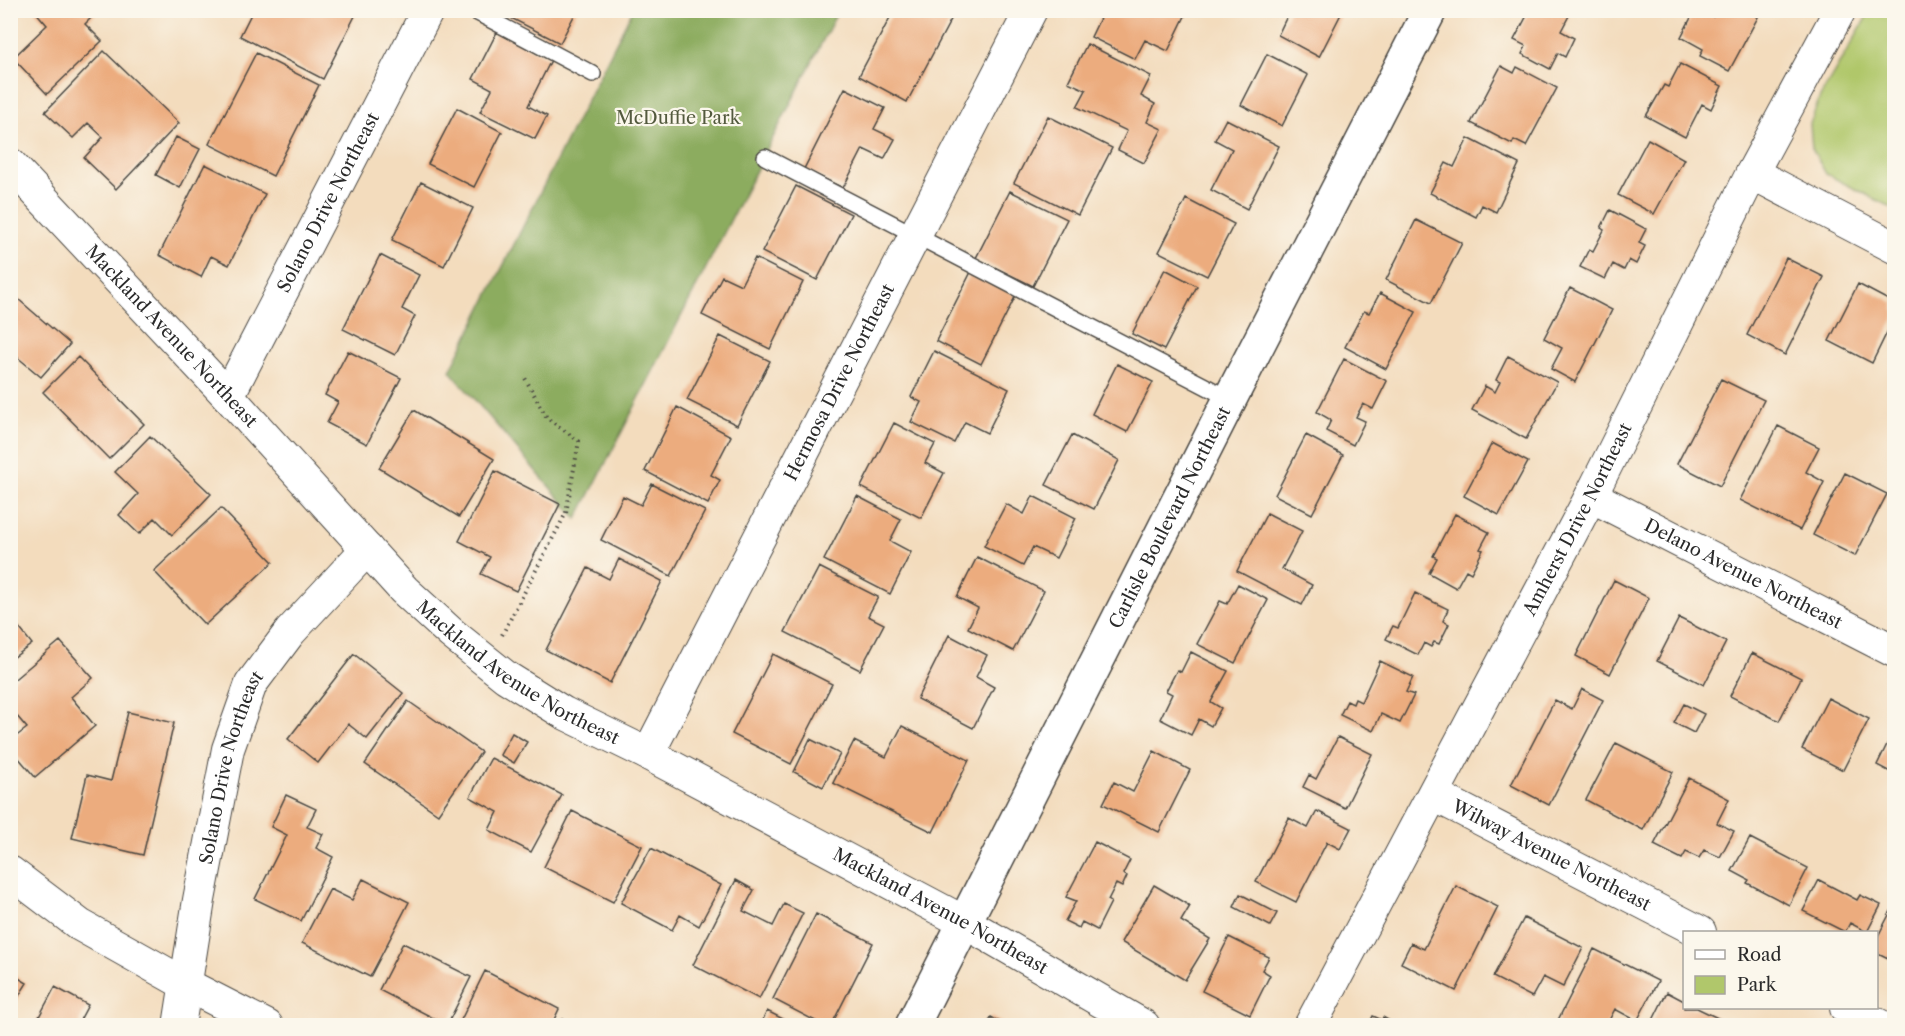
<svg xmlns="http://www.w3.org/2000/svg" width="1905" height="1036" font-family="'Libre Caslon Text',serif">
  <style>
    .green { fill: #b0c76b; stroke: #6e794b; stroke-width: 1.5 }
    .forest { fill: #8cac5f; stroke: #5c6c45; stroke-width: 1.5 }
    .building { fill: #ecac7e }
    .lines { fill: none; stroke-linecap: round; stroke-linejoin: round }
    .service-casing { stroke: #494641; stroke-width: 18 }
    .minor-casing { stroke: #494641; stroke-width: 34 }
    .secondary-casing { stroke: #494641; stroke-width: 36 }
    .path { stroke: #494641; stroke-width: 4; stroke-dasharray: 1.5 4.5; stroke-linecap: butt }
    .service { stroke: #fff; stroke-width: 15 }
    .minor { stroke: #fff; stroke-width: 32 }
    .secondary { stroke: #fff; stroke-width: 33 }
    .labels { text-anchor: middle; stroke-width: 4.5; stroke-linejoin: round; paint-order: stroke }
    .park-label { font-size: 18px; fill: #535a3e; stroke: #fbf7ec }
    .street-label { font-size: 18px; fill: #2b2b2b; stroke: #fbf7ec }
  </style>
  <rect width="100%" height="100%" fill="#fbf7ec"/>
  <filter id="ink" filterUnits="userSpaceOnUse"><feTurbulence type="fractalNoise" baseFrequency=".0167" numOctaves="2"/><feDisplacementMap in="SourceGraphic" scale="12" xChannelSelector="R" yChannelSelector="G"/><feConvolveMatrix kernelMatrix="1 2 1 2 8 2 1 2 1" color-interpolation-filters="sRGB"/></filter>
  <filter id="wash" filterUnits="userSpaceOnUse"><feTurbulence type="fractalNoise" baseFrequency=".008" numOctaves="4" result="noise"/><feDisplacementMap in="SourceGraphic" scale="24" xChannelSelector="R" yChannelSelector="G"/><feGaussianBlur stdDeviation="1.35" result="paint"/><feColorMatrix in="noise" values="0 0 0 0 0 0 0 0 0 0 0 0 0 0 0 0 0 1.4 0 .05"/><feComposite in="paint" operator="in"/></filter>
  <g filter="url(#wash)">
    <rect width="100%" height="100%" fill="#f3dcbd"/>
    <path class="green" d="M1870,11h24v198l-68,-35 -14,-26 -2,-24 10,-27z"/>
    <path class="forest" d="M632,11h206l-261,508 -127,-148z"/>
    <g id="blocks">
      <path class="building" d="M34,10h60l2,3 -11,11 17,17 -55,53 -34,-36 34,-33z
        M253,10h105l-35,69 -83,-43z
        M507,10h70l-17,33 -55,-28z
        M894,10h62l-49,92 -48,-26z
        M1104,10h80l3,2 -19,39 -23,-11 -10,19 -44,-22z
        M1290,10h53l-24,47 -41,-22z
        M1530,10h42l-11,21 13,7 -9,19 -7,-4 -8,16 -28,-15 4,-8 -12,-6z
        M1695,10h7l11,7 4,-7h28l13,7 -29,54 -29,-15 3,-7 -22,-12z
        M497,32l54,28 -23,46 19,10 -12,23 -55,-27 12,-23 -19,-10z
        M1087,44l64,32 -10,20 14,8 -8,18 15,7 -18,34 -26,-13 9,-19 -50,-24 9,-17 -18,-8z
        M104,51l75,72 -63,66 -32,-31 19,-21 -15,-14 -15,15 -28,-26z
        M256,53l63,32 -46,91 -64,-32z
        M1267,54l41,21 -26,51 -41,-21z
        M1680,64l42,22 -11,23 -9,-5 -17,33 -39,-21 18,-31 4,2z
        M1501,66l13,7 3,-6 40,21 -31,58 -12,-6 -2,4 -41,-21z
        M845,88l40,20 -11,21 21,10 -11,20 -21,-10 -20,39 -39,-19z
        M457,108l45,24 -28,55 -46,-23z
        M1048,116l64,32 -34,67 -64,-32z
        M1226,119l53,27 -32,63 -36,-19 21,-41 -17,-9z
        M176,137l24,12 -20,39 -24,-13z
        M1468,138l51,26 -23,48 -14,-7 -6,12 -46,-24 16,-30 8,4z
        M1648,139l36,20 -30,55 -36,-19z
        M205,164l60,30 -36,71 -18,-9 -10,21 -42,-22z
        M421,182l52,26 -29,58 -52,-26z
        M796,186l55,28 -34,66 -55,-28z
        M1010,191l57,28 -34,67 -57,-28z
        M1186,199l48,25 -27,52 -48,-24z
        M1610,210l36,19 -7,14 6,3 -9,18 -7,-4 -5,10 -11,-6 -8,15 -25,-12 9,-18 4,2 11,-21 -3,-2z
        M1416,220l46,23 -31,60 -45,-23z
        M380,255l39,20 -17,34 13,7 -20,39 -52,-26z
        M755,258l48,24 -33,67 -68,-34 20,-39 19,9z
        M1786,258l38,19 -39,78 -38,-20z
        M1165,269l32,17 -33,64 -32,-16z
        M971,272l45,23 -35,69 -45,-23z
        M1858,284l36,19v15l-22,45 -43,-22z
        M1570,288l42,22 -37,72 -24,-13 11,-21 -18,-10z
        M10,292l60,52 -29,33 -31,-26z
        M1380,293l36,19 -30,57 -41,-22 19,-36 5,2z
        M720,336l50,25 -33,64 -50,-25z
        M348,351l53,27 -34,66 -40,-21 11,-21 -13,-7z
        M934,351l75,38 -22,44 -22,-11 -11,21 -43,-21 10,-20 -10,-5z
        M1508,356l49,26 -31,57 -54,-29 13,-24 10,6 5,-10 -4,-2z
        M78,357l66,67 -35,35 -66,-67z
        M1344,359l43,22 -14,28 -10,-5 -7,13 9,4 -12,24 -27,-14 5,-11 -14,-8z
        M1117,364l36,18 -26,50 -35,-18z
        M1721,379l43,21 -44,86 -43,-22z
        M677,407l54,29 -20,39 9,5 -12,24 -63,-33z
        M414,410l80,49 -35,58 -80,-49z
        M894,423l41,21 -10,19 19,10 -23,45 -60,-31z
        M1778,426l41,21 -13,25 18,10 -24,48 -60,-30z
        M1072,435l47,25 -25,49 -48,-24z
        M1306,435l37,20 -31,59 -37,-19z
        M150,436l61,58 -39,41 -17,-17 -16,16 -20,-19 19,-21 -23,-22z
        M1492,443l36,19 -29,53 -35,-19z
        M495,471l65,33 -44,87 -35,-17 9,-17 -31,-16z
        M1845,473l42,21 -32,62 -42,-21z
        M652,484l53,27 -34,65 -70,-36 22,-44 18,9z
        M857,496l44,23 -11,22 21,11 -21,42 -66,-34z
        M1033,496l43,22 -20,40 -23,-11 -10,19 -39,-20 22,-42 18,10z
        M221,508l52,54 -68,63 -51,-54z
        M1267,513l35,18 -20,38 30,16 -10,20 -65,-34z
        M1455,514l34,18 -9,17 3,1 -12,23 -5,-3 -10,18 -27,-15 8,-15 -4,-2z
        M977,557l67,34 -31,60 -45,-23 10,-20 -21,-11z
        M619,559l43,22 -52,102 -64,-33 42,-82 21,11z
        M819,567l59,30 -10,19 16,8 -24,46 -75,-38z
        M1614,580l35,18 -39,76 -34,-18z
        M1238,584l30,16 -33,63 -38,-19 23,-43 7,3z
        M1415,593l33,16 -5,12 6,3 -10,20 -5,-2 -3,5 -7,-4 -6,12 -32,-16 7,-13 5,2z
        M10,616l22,28 -22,16z
        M1679,618l47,24 -22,43 -47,-24z
        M949,635l38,20 -11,22 18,10 -21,41 -56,-29z
        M60,641l33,37 -22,19 24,29 -60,51 -25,-29v-7l17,-13 -17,-20v-25z
        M1191,652l37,19 -17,31 10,6 -10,18 -12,-7 -8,16 -31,-16 12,-25 -6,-3 11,-21 4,2z
        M1752,653l49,25 -22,43 -49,-25z
        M354,654l49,39 -36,46 -19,-15 -30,39 -30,-24z
        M773,654l59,30 -41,80 -59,-30z
        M1380,661l33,16 -7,15 8,3 -14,28 -19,-9 -8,17 -33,-16 7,-14 6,3 2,-5 6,3z
        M1582,689l21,11 -54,105 -38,-20 44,-85 17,9z
        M1828,698l41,21 -26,51 -41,-21z
        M408,701l73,51 -43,62 -73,-50z
        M1684,704l20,10 -10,19 -20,-10z
        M128,712l46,11 -31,132 -71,-17 15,-63 24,6z
        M902,726l67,34 -36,72 -100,-49 21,-42 32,16z
        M1894,730v44l-17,-9z
        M512,733l15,9 -13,21 -14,-8z
        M1338,737l34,17 -27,54 -42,-21 6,-12 7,4z
        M810,739l30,15 -17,33 -29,-15z
        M1616,743l57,29 -30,58 -57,-30z
        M1154,751l36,19 -31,62 -56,-28 11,-22 19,10z
        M491,758l71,37 -31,57 -42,-22 9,-18 -28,-15z
        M1689,778l40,21 -12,24 17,8 -14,26 -16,-7 -5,8 -13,-6 -4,7 -28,-14z
        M286,795l30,14 -9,18 16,7 -7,14 17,9 -32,64 -46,-22 32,-64 -16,-8z
        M572,811l70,35 -29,56 -69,-35z
        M1317,811l34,17 -11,21 -13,-7 -31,60 -40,-20 33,-64 19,10z
        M1750,838l58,30 -19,37 -42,-22 2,-3 -17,-9z
        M1095,842l35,18 -7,14 4,2 -5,11 -6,-3 -8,16 3,2 -14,28 -15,-8 -3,6 -14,-7 11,-20 -10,-4z
        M651,848l70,37 -22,41 -19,-11 -8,15 -51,-27z
        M363,879l46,23 -39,75 -68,-34 28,-54 22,11z
        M736,880l18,10 -11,21 30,15 11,-22 19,9 -44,86 -66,-34z
        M1819,880l38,20 3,-5 21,10 -14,27 -17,-9 -5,9 -42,-21z
        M1154,885l36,21 -9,15 29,18 -25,41 -64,-38z
        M1456,886l42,21 -42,84 -55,-28 10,-20 13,6z
        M1240,894l37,19 -7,13 -36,-19z
        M1891,911l3,2v48l-18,-9v-12z
        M816,914l57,29 -42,83h-6l-52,-27z
        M1524,918l59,30 -20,39 -20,-10 -11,20 -39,-20z
        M1229,937l40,20 -7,13 8,5 -20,40 -48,-24z
        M403,943l68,34 -24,48 -68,-35z
        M1594,949l64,32 -21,40 -22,-12 -9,17h-42l-7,-4z
        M485,971l74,38 -8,17h-93z
        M10,973l17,10 -17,27z
        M55,987l33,18 -9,17 5,4h-50z
        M1667,992l17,9v7h13l31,15 -1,3h-77z
        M767,1011l30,15h-37z
        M1373,1016l9,4 1,-3 16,9h-31z
        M991,1017l16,9h-20z
        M563,1019l12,7h-15z"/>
    </g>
  </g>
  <g filter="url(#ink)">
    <use href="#blocks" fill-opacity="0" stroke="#494641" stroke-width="1.5"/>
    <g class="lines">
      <g class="service-casing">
        <path id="service" d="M472,10l121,64
          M765,157l465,242"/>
      </g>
      <g class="minor-casing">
        <g id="minor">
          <path id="s1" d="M10,164l218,232 176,194 47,43 55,44 58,36 84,41 316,168 180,104"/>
          <path d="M1752,173l142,74"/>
          <path id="s2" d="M228,396l200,-386"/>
          <path id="s3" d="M1591,496l303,155"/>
          <path id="s4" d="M648,754l383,-744"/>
          <path id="s5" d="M1434,795l266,137"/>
          <path d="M10,872l70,53 107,60 80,41"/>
          <path d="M1846,1008l35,18"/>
          <path id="s6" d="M179,1026l20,-126 29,-151 23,-65 39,-52 77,-83"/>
          <path id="s7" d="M1310,1026l281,-530 161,-323 88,-163"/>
        </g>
      </g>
      <g class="secondary-casing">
        <g id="secondary">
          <path id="s8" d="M912,1026l318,-627 200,-389"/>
        </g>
      </g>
      <path class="path" d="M502,635l64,-122 13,-72 -32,-23 -22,-40"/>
      <use href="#service" class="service"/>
      <use href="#minor" class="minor"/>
      <use href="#secondary" class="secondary"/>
    </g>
  </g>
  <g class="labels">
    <g class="park-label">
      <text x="678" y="124">McDuffie Park</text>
    </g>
    <g class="street-label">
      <text dy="6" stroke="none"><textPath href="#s2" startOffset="218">Solano Drive Northeast</textPath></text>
      <text dy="6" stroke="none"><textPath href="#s1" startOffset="236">Mackland Avenue Northeast</textPath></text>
      <text dy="6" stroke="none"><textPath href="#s4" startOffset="418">Hermosa Drive Northeast</textPath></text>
      <text dy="6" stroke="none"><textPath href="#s8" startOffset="570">Carlisle Boulevard Northeast</textPath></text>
      <text dy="6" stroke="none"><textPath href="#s7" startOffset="573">Amherst Drive Northeast</textPath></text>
      <text dy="6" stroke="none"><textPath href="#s3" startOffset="171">Delano Avenue Northeast</textPath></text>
      <text dy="6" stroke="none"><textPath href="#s1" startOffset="722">Mackland Avenue Northeast</textPath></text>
      <text dy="6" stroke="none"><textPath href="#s6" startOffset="264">Solano Drive Northeast</textPath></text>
      <text dy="6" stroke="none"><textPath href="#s5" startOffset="132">Wilway Avenue Northeast</textPath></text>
      <text dy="6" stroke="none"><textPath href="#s1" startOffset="1208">Mackland Avenue Northeast</textPath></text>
    </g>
  </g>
  <rect width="1905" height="1036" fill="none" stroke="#fbf7ec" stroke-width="36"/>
  <rect x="1683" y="931" width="195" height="78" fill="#fbf7ec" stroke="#a8a59f" stroke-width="1.5"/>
  <rect x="1695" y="950" width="30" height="9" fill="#ffffff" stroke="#a8a59f" stroke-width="1.5"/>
  <text x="1737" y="961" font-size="18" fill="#2b2b2b">Road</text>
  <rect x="1695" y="976" width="30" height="18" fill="#b0c76b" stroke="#a8a59f" stroke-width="1.5"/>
  <text x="1737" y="991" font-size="18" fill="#2b2b2b">Park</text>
</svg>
